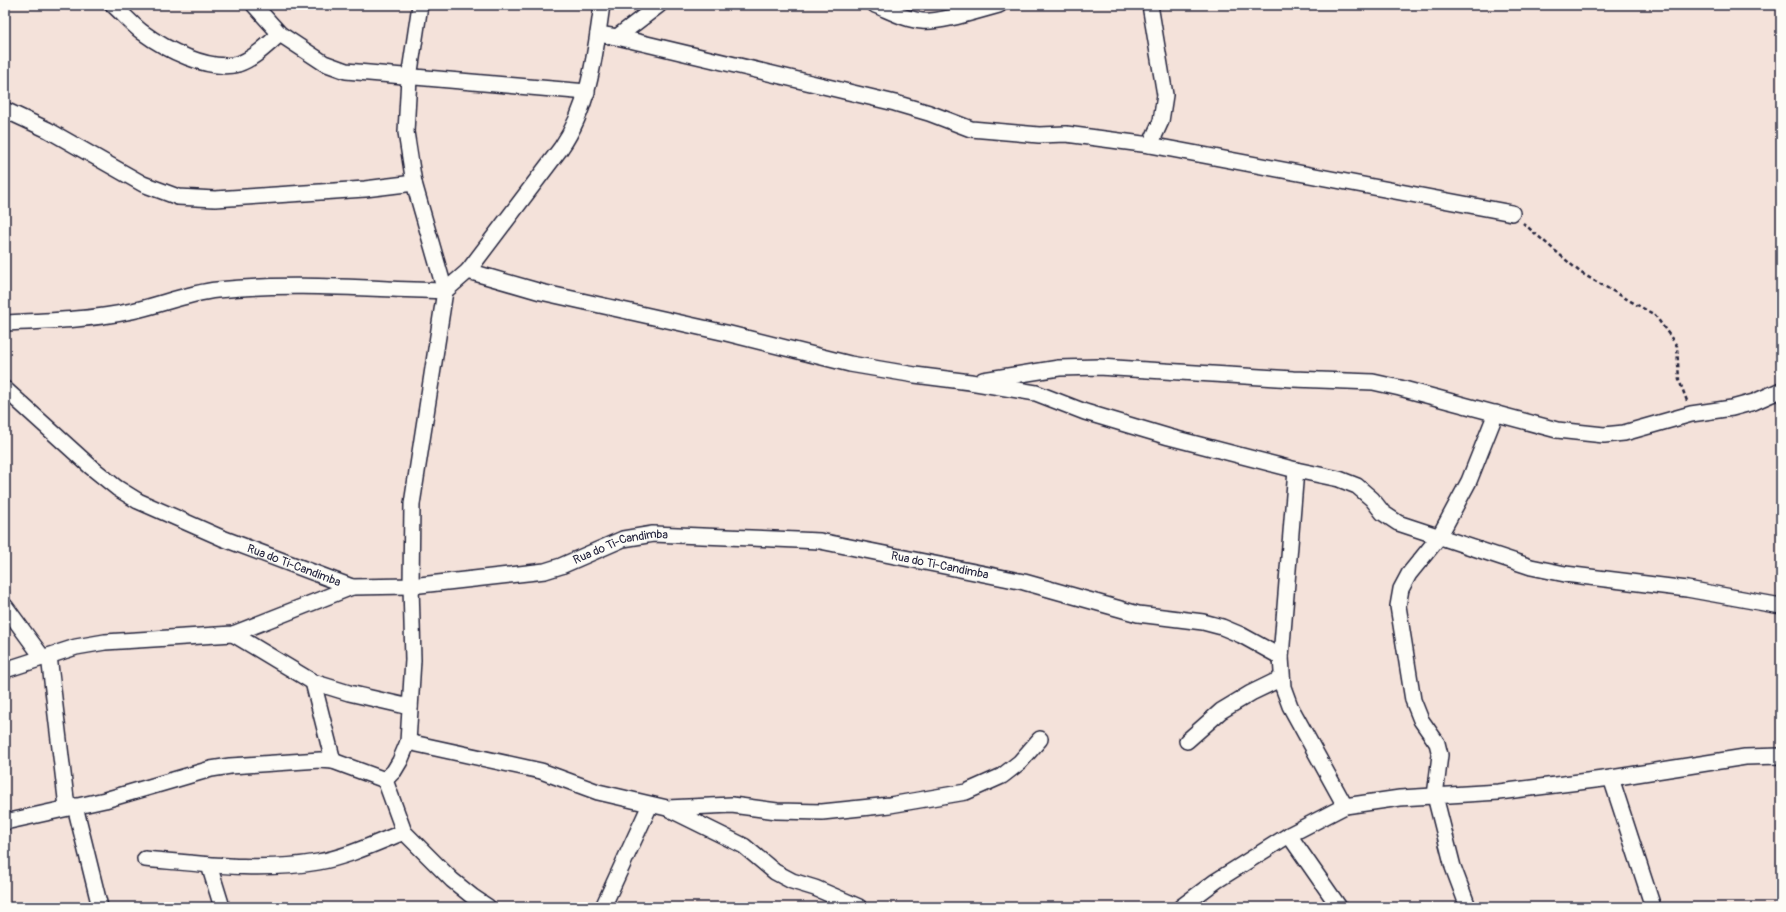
<svg xmlns="http://www.w3.org/2000/svg" width="1786" height="912" font-family="Pangolin,sans-serif">
  <style>
    .lines { fill: none; stroke-linecap: round; stroke-linejoin: round }
    .minor-casing { stroke: #22223b; stroke-width: 18 }
    .path { stroke: #22223b; stroke-width: 2.5; stroke-dasharray: 4 3; stroke-linecap: butt }
    .minor { stroke: #fdfcf7; stroke-width: 15 }
    .labels { text-anchor: middle; stroke-width: 3; stroke-linejoin: round; paint-order: stroke }
    .street-label { font-size: 12px; fill: #22223b; stroke: #fdfcf7 }
  </style>
  <rect width="100%" height="100%" fill="#f4e2da"/>
  <filter id="ink" filterUnits="userSpaceOnUse"><feTurbulence type="fractalNoise" baseFrequency=".025" numOctaves="2"/><feDisplacementMap in="SourceGraphic" scale="8" xChannelSelector="R" yChannelSelector="G"/><feConvolveMatrix kernelMatrix="1 2 1 2 8 2 1 2 1" color-interpolation-filters="sRGB"/></filter>
  <g filter="url(#ink)">
    <g class="lines">
      <g class="minor-casing">
        <g id="minor">
          <path d="M113,5c10,9 19,19 29,27 23,17 67,40 96,32 16,-5 30,-20 42,-30"/>
          <path d="M254,5l26,29 44,29 22,8 241,21"/>
          <path d="M420,5l-11,73 -3,54 8,51 31,108 -33,213 -1,82 2,74 -5,82 -8,19 -6,10 -9,9 19,52 48,48 21,17 15,10"/>
          <path d="M875,5c15,6 31,15 47,16 19,2 57,-11 77,-16"/>
          <path d="M598,34l19,3 278,66 34,10 42,16 68,6 27,-1 84,11 362,68"/>
          <path d="M617,37l42,-32"/>
          <path d="M5,110l43,20 95,54 35,13 37,2 150,-10 49,-6"/>
          <path d="M1150,145l11,-24 4,-26 -15,-90"/>
          <path d="M468,271l93,-123c29,-42 34,-94 41,-143"/>
          <path d="M5,323c42,-2 85,-3 127,-12 28,-6 56,-18 85,-21 75,-8 152,-1 228,1l23,-20 73,21 185,41 124,31 65,11 55,7 66,11 49,19 84,25 127,33 43,9 18,7 15,13 11,14 15,10 133,44 34,7 122,15 94,17"/>
          <path d="M983,380l76,-12 40,-1 194,12 80,3 27,6 157,42 47,5 20,-2 67,-19 41,-6 22,-6 27,-12"/>
          <path id="s1" d="M5,389l86,78 26,21 21,13 84,37 130,49 59,-1 134,-15 16,-5 62,-27 30,-5 167,7 204,41 114,32 65,8 19,5 19,8 40,22"/>
          <path d="M1296,470l-15,187 2,30 7,19 55,100"/>
          <path d="M5,606l38,52"/>
          <path d="M233,634l80,48 36,11 61,14"/>
          <path d="M49,656l18,151"/>
          <path d="M5,670l71,-23 29,-5 128,-8 119,-47"/>
          <path d="M313,682l20,79"/>
          <path d="M1187,741l34,-30 30,-18 31,-15"/>
          <path d="M408,742l133,29 57,21 69,16 65,-3 45,6 45,1 68,-7 76,-13 36,-16 18,-14 20,-23"/>
          <path d="M1611,778l42,129"/>
          <path d="M75,806l25,101"/>
          <path d="M669,809l75,37 31,26 17,9 23,7 44,19"/>
          <path d="M5,822l100,-22 106,-31 19,-3 90,-6 13,1 52,19"/>
          <path d="M1289,835l50,72"/>
          <path d="M145,859c57,5 116,13 173,3 29,-5 58,-19 86,-30"/>
          <path d="M209,865l13,42"/>
          <path d="M603,907l47,-102"/>
          <path d="M1181,907l35,-26 73,-46 56,-29 55,-8 99,-6 112,-14 134,-21 36,-1"/>
          <path d="M1468,907l-15,-40 -18,-71 5,-41 -3,-12 -16,-23 -8,-20 -15,-94 3,-17 8,-15 30,-37 30,-56 27,-68"/>
        </g>
      </g>
      <path class="path" d="M1523,223l58,50 74,42 22,31 2,34 8,21"/>
      <use href="#minor" class="minor"/>
    </g>
  </g>
  <g class="labels">
    <g class="street-label">
      <text dy="4" stroke="none"><textPath href="#s1" startOffset="679">Rua do Ti-Candimba</textPath></text>
      <text dy="4" stroke="none"><textPath href="#s1" startOffset="343">Rua do Ti-Candimba</textPath></text>
      <text dy="4" stroke="none"><textPath href="#s1" startOffset="1003">Rua do Ti-Candimba</textPath></text>
    </g>
  </g>
  <rect width="1786" height="912" fill="none" stroke="#fdfcf7" stroke-width="20"/>
  <rect x="10" y="10" width="1766" height="892" fill="none" stroke="#22223b" stroke-width="1.5" filter="url(#ink)"/>
</svg>
